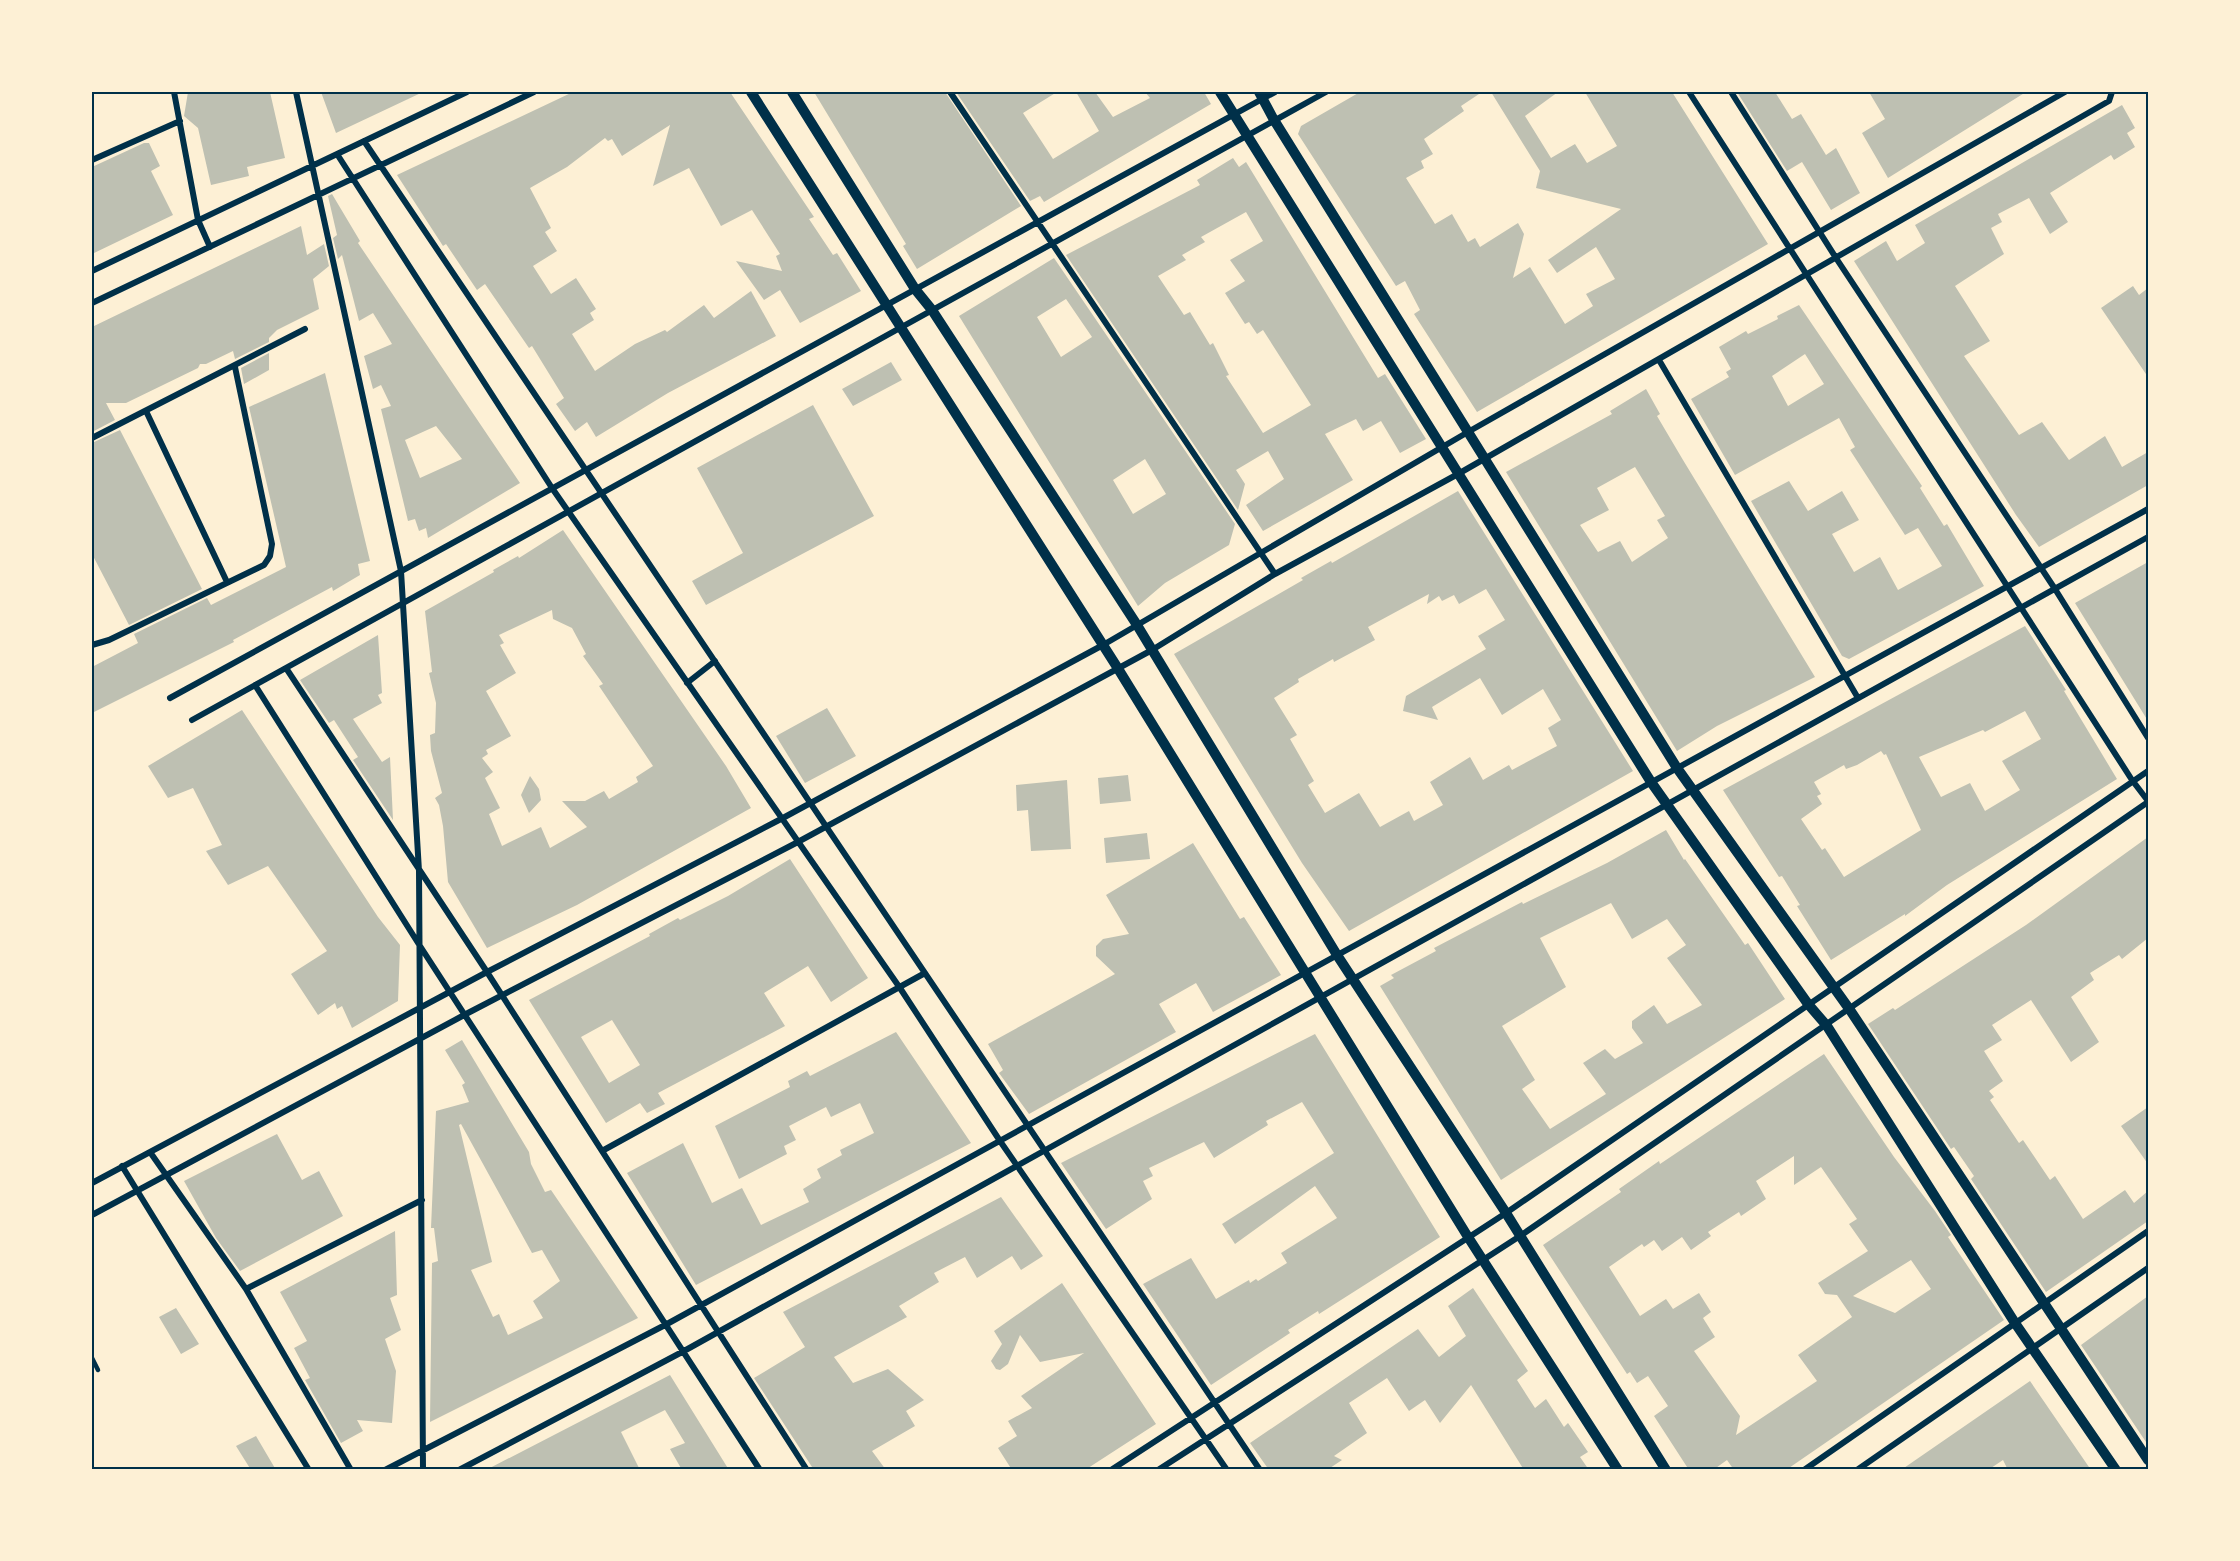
<svg xmlns="http://www.w3.org/2000/svg" width="2240" height="1561" font-family="'Zilla Slab',serif">
  <style>
    .building { fill: #bec0b2; fill-rule: evenodd }
    .lines { fill: none; stroke-linecap: round; stroke-linejoin: round }
    .service { stroke: #003049; stroke-width: 4.5 }
    .minor { stroke: #003049; stroke-width: 6 }
    .tertiary { stroke: #003049; stroke-width: 10 }
    .neatline { fill: none; stroke: #003049; stroke-width: 2 }
  </style>
  <rect width="100%" height="100%" fill="#fdf0d5"/>
  <path class="building" d="M188,92h82l15,66 -38,9 2,9 -38,9 -13,-57 -14,-12z
    M321,92h102l-87,41z
    M573,92h157l84,125 -5,2 24,36 4,-2 24,38 -61,32 -20,-33 -16,10 -28,-39 46,10 -6,-15 4,-2 -28,-44 -31,16 -32,-58 -36,18 17,-61 -48,31 -10,-17 -4,2 -3,-3 -38,29 -37,21 21,40 -6,4 12,19 -24,15 18,28 25,-16 20,31 -6,4 4,7 -22,14 23,37 40,-27 30,-14 2,2 37,-27 10,13 37,-27 25,45 -108,57 -72,44 -9,-15 -12,9 -19,-27 8,-6 -32,-52 -3,2 -44,-64 -8,6 -31,-46 -3,2 -46,-71z
    M814,92h131l76,114 -104,63 -14,-23 3,-2z
    M956,92h101l-34,21 30,46 46,-28 -23,-39h19l18,25 37,-19 -5,-6h59l7,12 -167,98 -4,-6 -10,5z
    M1360,92h122l-21,14 3,5 -40,28 9,15 -12,7 3,7 -18,10 29,46 17,-10 16,28 7,-4 5,9 38,-24 6,11 -11,44 17,-11 35,57 28,-18 -7,-12 29,-15 -19,-32 -39,26 -9,-13 73,-51 -85,-21 4,-17 -49,-79h67l-33,24 26,42 24,-14 12,19 30,-17 -32,-54h87l96,152 -291,168 -63,-98 6,-4 -15,-29 -9,5 -98,-152 3,-8z
    M1737,92h38l17,27 9,-5 25,41 10,-7 24,45 -29,17 -29,-48 -15,9z
    M1869,92h157l-138,86 -26,-45 23,-14z
    M2122,105l13,23 -8,5 8,14 -21,13 -3,-5 -61,38 18,29 -18,12 -21,-36 -31,16 4,8 -11,6 13,26 -49,32 35,55 -26,15 55,79 23,-13 27,38 36,-24 17,31 26,-15v33l-109,62 -23,-32 -162,-254 32,-20 11,20 28,-18 -10,-18z
    M144,143h5l11,23 -9,5 22,44 -81,39v-87z
    M1233,158l6,9 7,-5 132,216 7,-4 41,65 -26,14 -19,-32 -18,10 -7,-12 -31,15 28,46 -90,51 -17,-26 38,-26 -16,-28 -32,19 9,14 -7,26 -172,-255 134,-70 -3,-5zM1246,212l17,29 -33,19 15,21 -20,12 20,31 4,-2 8,12 6,-4 48,75 -48,28 -37,-57 3,-1 -16,-32 -3,2 -20,-33 -6,3 -26,-39 28,-16 -4,-5 23,-13 -4,-5z
    M332,194l28,47 -2,2 162,240 -92,55 -2,-10 -7,3 -4,-12 -7,2 -27,-112 10,-3 -10,-21 -8,4 -9,-33 28,-12 -19,-31 -14,8 -17,-66 -4,4 -5,-21 4,-3 -9,-39zM436,426l26,33 -42,19 -15,-38z
    M301,226l6,29 17,-11 5,22 -16,13 6,30 -42,21 -8,8v4l-34,17 -2,-8 -27,13h-6l-2,4 -72,35h-20l9,17 -23,12v-105z
    M1054,258l181,266 -6,21 -64,38 -27,23 -179,-290zM1066,299l26,38 -31,20 -24,-40zM1145,459l21,35 -33,20 -20,-34z
    M2133,286l6,9 9,-7v89l-47,-69z
    M1799,305l123,181 -2,2 24,38 3,-2 37,62 -135,73 -7,-3 -91,-155 38,-20 19,30 34,-20 17,29 -27,14 22,38 26,-15 18,33 44,-24 -24,-38 -13,7 -55,-85 5,-3 -16,-29 -104,57 -44,-76 38,-22 -3,-5 5,-3 -12,-22 27,-16 2,3 30,-15 -1,-3zM1805,354l19,30 -36,22 -16,-30z
    M269,353v17l-25,14 -3,-16z
    M891,362l11,18 -49,26 -11,-17z
    M325,373l45,188 -12,3 2,11 -27,16 -1,-4 -99,53 1,2 -142,71v-46l46,-24 -4,-9 73,-36 4,7 75,-38 -37,-160z
    M1646,389l14,25 -3,2 26,44 132,217 -98,49 -40,25 -171,-279 106,-58 -2,-3zM1635,467l30,49 -8,4 11,18 -36,24 -12,-21 -22,11 -18,-27 29,-15 -12,-22z
    M813,405l61,111 -168,89 -14,-24 51,-28 -46,-85z
    M120,430l82,159 -73,36 -37,-71v-111z
    M1458,491l175,280 -284,160 -47,-68 -128,-209 129,-74 -2,-2 30,-17 1,2zM1486,589l19,31 -27,16 8,13 -80,47 -3,15 35,9 -6,-13 48,-29 22,37 41,-26 18,31 -13,8 9,18 -45,24 -3,-5 -26,15 -13,-23 -40,25 13,23 -29,16 -5,-10 -29,16 -21,-34 -34,20 -17,-28 6,-4 -24,-42 7,-4 -23,-37 25,-16 -1,-3 35,-20 1,3 41,-22 -7,-13 61,-33 -2,10 12,-8 3,5 12,-6 5,9z
    M563,530l163,236 25,42 -174,97 -90,43 -39,-66 -5,-56 -4,-21 -4,-7 7,-5 -11,-42 -1,-16 5,-2 1,-30 -7,-30 3,-1 -7,-61 69,-39 -1,-2 25,-14 1,2zM552,610l1,9 19,9 14,26 -3,2 20,28 -4,2 54,80 -17,11 2,5 -29,17 -5,-8 -19,10h-23l25,26 -37,21 -9,-21 -39,19 -13,-32 11,-6 -15,-30 8,-6 -11,-14 6,-4 -2,-4 25,-14 -25,-45 30,-18 -16,-28 4,-2 -5,-8z
    M2148,562v159l-73,-118z
    M2025,626l41,64 -2,1 53,88 -170,106 -42,31v-2l-74,46 -34,-54 3,-1 -18,-29 -3,1 -56,-87zM2025,711l16,28 -39,22 18,29 -35,21 -15,-28 -29,14 -22,-40 64,-27 2,2zM1881,751l3,4 2,-1 35,76 -77,47 -19,-29 -3,2 -21,-31 21,-15 -5,-8 4,-2 -7,-12 30,-17 2,4 11,-4z
    M378,635l4,58 -4,2 4,8 -29,16 29,43 8,-5 3,63 -40,-60 5,-3 -24,-37 -5,3 -29,-43z
    M827,708l29,48 -51,27 -29,-47z
    M242,710l136,207 22,28 -2,56 -46,27 -10,-22 -5,3 -2,-6 -17,12 -27,-41 36,-23 -59,-85 -40,19 -22,-34 16,-6 -29,-57 -25,10 -20,-32z
    M1128,775l3,26 -31,3 -2,-26z
    M530,776l9,13 2,11 -12,13 -8,-18z
    M1067,780l4,69 -40,2 -3,-41 -11,1 -1,-26z
    M1666,830l18,30 1,-1 60,86 3,-2 37,56 -284,181 -121,-194 14,-8 -3,-3 45,-24 -2,-3 88,-46 1,2 84,-41zM1611,903l21,36 35,-20 19,26 -19,13 35,47 -35,19 -13,-19 -22,16v7l11,15 -28,16 -10,-10 -22,14 23,31 -56,35 -28,-40 13,-9 -33,-54 64,-39 -26,-49z
    M1147,833l3,26 -44,4 -2,-25z
    M2148,837v101l-26,21 -3,-4 -29,18 4,7 -23,17 28,45 -28,20 -40,-62 -39,25 10,15 -18,11 19,30 -14,10 5,6 -4,3 29,43 4,-3 27,40 5,-4 28,43 42,-29 9,13 14,-12v30l-102,71 -75,-113 3,-3 -20,-29 -3,2 -83,-125 25,-16 2,2 131,-85z
    M1193,843l47,76 4,-2 37,58 -68,37 -17,-29 -37,21 17,28 -147,82 -30,-41 4,-3 -15,-26 127,-70 -19,-18v-10l7,-7 26,-5 -23,-39z
    M790,859l78,119 -37,24 -23,-36 -44,27 21,33 -127,67 7,11 -18,9 -7,-10 -34,20 -77,-123 121,-64 -1,-2 29,-16 2,2 48,-24zM612,1020l28,45 -31,18 -28,-46z
    M896,1032l75,111 -275,142 -69,-112 56,-30 29,60 30,-15 19,37 48,-23 -6,-13 18,-11 -4,-9 25,-14 -2,-5 34,-17 -14,-30 -29,14 -5,-10 -37,19 7,14 -12,6 3,8 -48,25 -24,-53 75,-39 -2,-6 19,-10 3,5z
    M1315,1034l125,203 -121,77 -1,-3 -30,19 2,3 -79,52 -68,-101 48,-26 25,41 33,-19 1,3 6,-4 2,2 29,-18 -6,-10 56,-35 -22,-32 -80,58 -13,-20 112,-71 -32,-51 -36,19 2,4 -54,33 -10,-16 -55,26 4,8 -10,5 9,18 -46,30 -45,-66z
    M462,1040l67,112 2,12 14,28 6,-2 87,128 -208,104 2,-159 6,-2 -4,-33h-3l5,-117 33,-9 -7,-17 3,-2 -20,-33zM461,1124l71,129 10,-3 18,31 -27,20 10,17 -35,17 -9,-21 -6,3 -22,-47 21,-8 -33,-137z
    M1824,1054l70,103 41,54 16,24 -3,2 56,83 -218,150h-52l-7,-10 -14,10h-24l-35,-54 14,-10 -20,-30 -11,7 -7,-11 -3,2 -84,-129 78,-53 -2,-3 40,-28 1,3zM1794,1156v29l27,-18 36,52 -8,5 19,27 -50,32 7,11 12,1 15,22 -54,38 19,26 -81,54 4,-19 -46,-65 21,-14 -12,-19 8,-6 -12,-19 -26,16 -7,-10 -26,17 -31,-49 33,-23 2,3 10,-7 8,11 20,-14 9,13 20,-14 -3,-4 31,-20 2,4 25,-17 -10,-18zM1911,1260l20,29 -36,24 -42,-17z
    M2148,1107v57l-27,-38z
    M277,1134l25,46 17,-9 24,45 -103,55 -24,-33 -32,-57z
    M1001,1197l42,59 -22,14 -9,-14 -35,22 -12,-21 -31,16 5,9 -40,24 8,11 -73,40 19,26 35,-14 36,31 -18,11 9,15 -43,25 14,19h-72l-60,-92 51,-31 -22,-35z
    M395,1231l2,64 -7,3 11,32 -16,9 11,32 -4,52 -35,-3 6,11 -22,12 -36,-63 5,-2 -16,-30 13,-7 -27,-49z
    M1062,1283l94,141 -71,46h-73l-14,-22 19,-12 -9,-15 24,-13 -11,-12 63,-43 -44,9 -20,-27 -12,29 -8,6 -4,-1 -5,-8 11,-17 -8,-13z
    M1473,1288l55,83 -11,9 18,28 11,-9 18,28 4,-4 20,29 -8,5 9,13h-65l-53,-85 -31,38 -15,-23 -16,11 -22,-33 -38,25 18,30 -33,23 8,4 -15,10h-58l-19,-27 168,-114 21,28 27,-21 -18,-30z
    M2148,1296v149l-67,-100z
    M176,1308l23,36 -18,10 -22,-37z
    M670,1375l59,95h-47l-12,-21 15,-6 -20,-33 -44,22 19,38h-154z
    M2030,1381l61,89h-83l-5,-10 -15,10h-87z
    M256,1436l20,34h-25l-15,-24z"/>
  <g class="lines">
    <path class="service" d="M92,1358l6,12"/>
    <path class="minor" d="M174,92l24,128 12,27
      M296,92l105,479 18,300 4,599
      M950,92l325,482
      M1689,92l443,688 16,21
      M1731,92l105,166 219,331 93,149
      M364,141l896,1329
      M337,154l215,334 348,500 100,153 227,329
      M92,160l88,-39
      M92,271l375,-179
      M92,303l442,-211
      M1659,360l199,338
      M146,411l81,171
      M92,438l213,-109
      M92,645l17,-5 155,-75 6,-9 2,-12 -37,-177
      M286,668l201,304 320,498
      M687,683l28,-22
      M255,685l165,261 340,524
      M170,698l1105,-606
      M192,720l1134,-628
      M602,1151l323,-178
      M150,1152l96,137 105,181
      M122,1166l187,304
      M92,1183l395,-211 294,-153 322,-174 365,-213 597,-340
      M92,1215l374,-201 330,-171 356,-193 123,-76 183,-100 651,-373 3,-9
      M246,1289l176,-89
      M385,1470l282,-146 1481,-815
      M459,1470l225,-119 1464,-814
      M1111,1470l395,-257 642,-442
      M1158,1470l362,-234 628,-434
      M1804,1470l344,-239
      M1857,1470l291,-202"/>
    <path class="tertiary" d="M751,92l366,575 351,570 150,233
      M792,92l123,197 17,21 205,315 200,330 169,258 160,257
      M1220,92l431,690 157,222 19,22 188,297 101,147
      M1259,92l15,28 403,648 173,242 298,450"/>
  </g>
  <rect width="2240" height="1561" fill="none" stroke="#fdf0d5" stroke-width="186"/>
  <rect x="93" y="93" width="2054" height="1375" class="neatline"/>
</svg>
